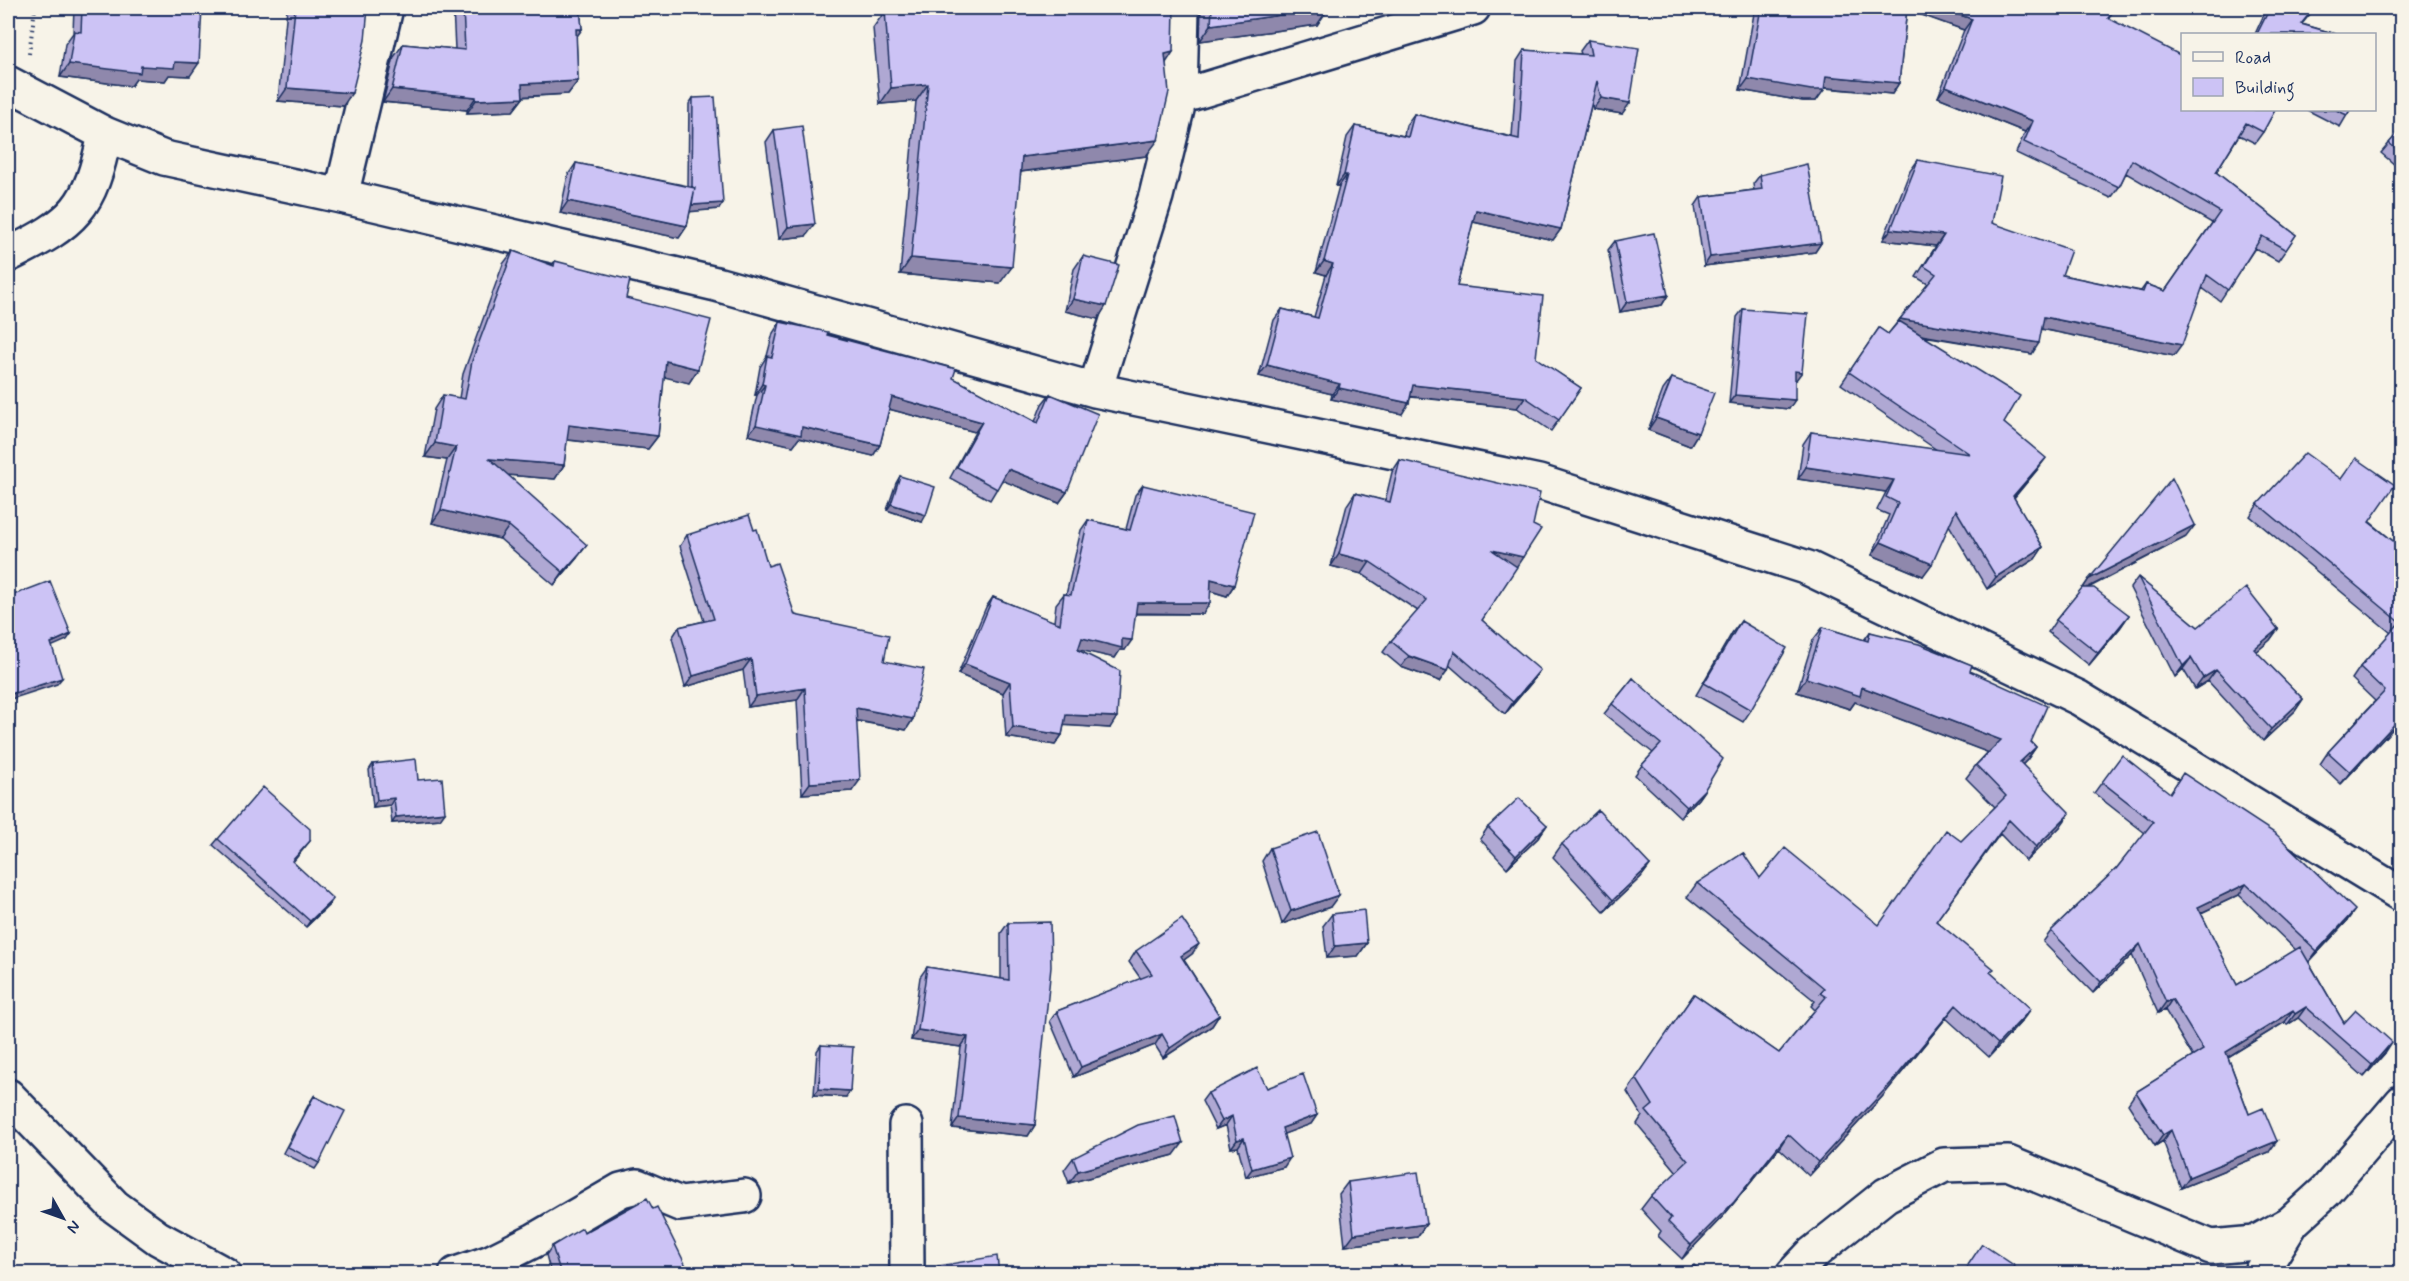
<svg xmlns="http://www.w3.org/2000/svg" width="2409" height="1281" font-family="Mynerve,sans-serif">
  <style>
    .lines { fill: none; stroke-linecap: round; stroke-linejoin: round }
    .minor-casing { stroke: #1b2f5e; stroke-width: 38 }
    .path { stroke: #1b2f5e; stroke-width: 4; stroke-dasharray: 1.5 4.5; stroke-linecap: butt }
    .minor { stroke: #f7f3e8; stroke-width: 33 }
    .wall { fill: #afa8d3; stroke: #1b2f5e; stroke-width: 1.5; fill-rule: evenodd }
    .shaded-wall { fill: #8f88ac; stroke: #1b2f5e; stroke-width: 1.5 }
    .building { fill: #ccc3f5; stroke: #1b2f5e; stroke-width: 1.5 }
  </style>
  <rect width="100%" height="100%" fill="#f7f3e8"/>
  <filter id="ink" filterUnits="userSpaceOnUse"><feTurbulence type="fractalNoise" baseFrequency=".0167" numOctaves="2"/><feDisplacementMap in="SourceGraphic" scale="12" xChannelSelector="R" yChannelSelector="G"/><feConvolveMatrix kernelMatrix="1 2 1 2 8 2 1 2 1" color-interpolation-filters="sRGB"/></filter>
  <g filter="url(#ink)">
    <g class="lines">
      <g class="minor-casing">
        <path id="minor" d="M8,83l97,51 59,24 177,38 375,88 379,106 444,92 269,86 271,130 323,197
          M1180,97l293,-89
          M341,196l45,-188
          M8,255c67,-33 82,-46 97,-121
          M1095,390l61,-194 24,-99 2,-89
          M8,1096l106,110 44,32 66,36
          M906,1125l1,149
          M456,1274l35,-12 44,-22 86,-50 16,-4 43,18 64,-8
          M1793,1274l19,-20 74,-59 58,-30 64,-2 203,84 44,-4 36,-20 35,-32 76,-89
          M2260,1274l31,-50"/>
      </g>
      <path class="path" d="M29,54l6,-46"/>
      <use href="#minor" class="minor"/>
    </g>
    <path class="wall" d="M74,8h128l-12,68 -21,-1 -4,6 -29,-2 -5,7 -71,-9 5,-33 8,-11z
      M287,8h81l-25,98 -65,-5z
      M453,8h127l2,21 -6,8 2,44 -10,13 -46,3 1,1 -10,13 -46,2v-3l-84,-8 11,-45 9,-13 52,5z
      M917,8h257l-8,55 -20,93 -125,16 -21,111 -100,-9 16,-173 -36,3 -7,-76 12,-17 31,-2z
      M1201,8h127l-11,17 -117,16z
      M1755,8h361l-8,10 74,92h93l-12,22 -8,11 -16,-8 -23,37 80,63 -18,26 -23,-13 -35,53 -18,-13 -28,68 -132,-27 -10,25 -109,-18 81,87 33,47 -23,28 29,49 -8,12 -48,30 -38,-64 -26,51 -51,-21 17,-40 -12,-5 9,-18 -88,-13 5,-35 8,-12 126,18 -96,-66 38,-56 9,6 40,-50 -12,-7 20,-31 -53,-6 27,-69 8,-11 74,63 70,52 79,16 5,-7 19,7 47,-68 -86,-50 -7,14 -8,11 -95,-45 9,-21 -87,-35 26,-67 -57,-21 -8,74 -7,11 -68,-6 -8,13h-13l-63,-11z
      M2267,8h48l-13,16 34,10h-81z
      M1588,40l34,74 -29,-5 -1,-7 -31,127 -8,11 -80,-18 -16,64 79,72 45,30 -30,43 -34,-23 -106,-11 -9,17 -71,-15 1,-5 -73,-18 15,-56 8,-11 32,8 12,-42 -10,-3 23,-86h-3l11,-49 8,-11 49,10 2,-11 8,-11 98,23 5,-76 7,-11 57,4 -1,-3z
      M693,98l26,111 -29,2 -3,15 -8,12 -119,-25 8,-38 8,-12 112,23 1,-82z
      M2307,110h43l-10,17z
      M2402,128v43l-21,-18z
      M774,130l32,106 -27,3 -13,-97z
      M1760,175l61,68 -6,9 -111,14 -9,-60 6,-9 53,-7 -1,-6z
      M1615,241l53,54 -6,10 -42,7 -12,-62z
      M513,251l39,14 3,-4 71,37 72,71 -9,14 -25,-7 -6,60 -10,13 -81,-9 -3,25 -9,14 -48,-4 70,83 -23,27 -54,-46 -68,-16 15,-63 -22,-3 9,-48 9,-14 16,3 4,-24 40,-110z
      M1083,256l15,63 -33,-8 9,-42z
      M2402,259v18l-5,-1z
      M1743,309l53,71h-1l-6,29 -60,-6 8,-86z
      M780,322l47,13 126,43 82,44 7,-18 8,-10 17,98 -8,11 -57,-23 -12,20 -40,-22 25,-46 -86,-23 -9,36 -7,11 -74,-18 -6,8 -45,-11 9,-40h-2l5,-28 7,-11 6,-23z
      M1672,378l26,55 -8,13 -42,-16 15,-40z
      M2402,387v19l-9,-6z
      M2402,413v26l-9,-6 4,-8 -3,-2z
      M1400,460l116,107 -34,53 50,62 -27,32 -56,-49 -9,16 -39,-14 -18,-15 8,-11 27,-30 -56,-37 -31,-8 16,-61 8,-12 30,8 7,-29z
      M900,476l22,46 -35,-12 9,-27z
      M1143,485l91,100 -7,11 -16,-5 -8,23h-68l-10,36h-5l-5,8 -37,-9 32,79 -46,-3 -2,10 -7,10 -49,-8 -3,-44 -45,-19 28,-67 7,-10 61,25 2,-18 8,-10 2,1 15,-65 7,-10 38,9 9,-34z
      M2258,504l112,18 32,26v171l-61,65 -21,-20 8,-12 47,-51 -23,-22 8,-12 31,-34 -141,-117z
      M754,530l14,36 27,49 89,46 29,58 -7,11 -50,-9 -4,70 -50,3 -5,-94 -49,7 -5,-37 -58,17 -13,-49 7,-11 25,-6 -24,-75 7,-11z
      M2186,537l-98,51 41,27 -9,13 -31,37 -41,-33 8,-12 27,-32 6,-9z
      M2138,577l60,50 80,2 -8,11 -14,12 47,47 -8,12 -32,30 -55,-60 -13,8 -12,-20 -8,8 -45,-89z
      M1741,621l10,89 -8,12 -47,-27 36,-62z
      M1823,627l41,13 6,-8 100,39 66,76 -9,13 -5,5 38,62 -34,34 -26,-27 -64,87 55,53 30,48 -32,35 -43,-39 -64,79 -73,79 -30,-28 -55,67 -42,44 -24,-23 3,-5 -20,-22 10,-13 26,-24 -40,-48 5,-8 -15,-24 67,-98 85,59 36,-43 -4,-4 4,-5 -128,-104 10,-14 63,-5 119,47 116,-118 -29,-29 10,-13 12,-13 -133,-50 -5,7 -53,-17 16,-52z
      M1633,678l72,111 -7,10 -18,18 -45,-42 7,-10 11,-12 -49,-39 8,-10z
      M373,764l45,16 22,39 -48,4 -2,-18 -17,2 -4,-37z
      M2102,782l67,11 178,128 -38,41 35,61 41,30 -21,24 -66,-59 -11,7 -2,-3 -57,35 21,57 20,38 -88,36 -18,-47 -8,5 -27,-42 8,-12 57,-35 -28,-47 -7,3 -26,-58 -39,38 -50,-51 8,-11 65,-62 29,-36 -51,-40zM2239,895l57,55 -59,35 -36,-72z
      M1547,825l-9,13 -31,30 -27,-29 8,-12z
      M218,839l92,2 -17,21 36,43 -23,22 -93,-82z
      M1562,844l88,21 -9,12 -37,35 -51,-55z
      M1270,848l60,59 -48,17 -20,-63z
      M1332,914l35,29 -9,13 -31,2 -4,-32z
      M1008,923l27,202 -7,11 -76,-8 9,-81 -50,-7 9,-63 7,-10 74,12v-46z
      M1136,951l56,3 -8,6 35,55 -7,11 -49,32 -8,-13 -81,32 -24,-56 7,-10 84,-32 -12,-17z
      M821,1045l29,46 -4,6 -32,-2 3,-44z
      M1267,1088l50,27 -6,9 -28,10 1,33 -38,10 -8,-30 -7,1 -5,-23 -10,4 -14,-28 6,-8z
      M314,1096l5,67 -4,6 -32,-16 27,-51z
      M1174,1155l-105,28 -5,-13 9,-12z
      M1348,1182l78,42 -9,13 -72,9 -6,-52z
      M584,1233l106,41h-139l-5,-19 6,-9z
      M938,1266l61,8h-66z"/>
    <path class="shaded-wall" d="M1329,8l-12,17 -117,16 11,-16z
      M1902,8h38l32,11 -8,11z
      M576,29h6l-9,13z
      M1173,52l-11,17 3,-15z
      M175,62l24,1 -9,13 -21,-1 -4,6 -29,-2 -5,7 -71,-9 9,-13 72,2z
      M1826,76l73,7 -7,11 -74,-7z
      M1748,79l76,11 -8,11h-13l-63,-11z
      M578,81l-10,13 -55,3 9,-13z
      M928,84l-12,17 -36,3 11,-16z
      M1946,86l87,35 -8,11 -87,-35z
      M287,88l65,5 -9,13 -65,-5z
      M392,89l84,8 -9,13 -84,-8z
      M523,98l-10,13 -46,2 9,-13z
      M1601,98l29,5 -8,11 -29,-5z
      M1158,140l-12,16 -135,17 11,-16z
      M1344,175h3l-8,11h-3z
      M568,201l119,25 -8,12 -119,-25z
      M723,203l-4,6 -32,3 5,-7z
      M1476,210l85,19 -8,11 -84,-19z
      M815,224l-9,12 -27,3 9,-12z
      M1891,229l53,6 -8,11 -53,-6z
      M1821,243l-6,9 -111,14 6,-9z
      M911,258l101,9 -12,16 -100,-9z
      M1324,261l9,3 -7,11 -10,-3z
      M2402,270v7l-5,-1z
      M1668,295l-6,10 -42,7 7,-10z
      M1073,299l33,7 -8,13 -33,-8z
      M2044,317l138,28 -8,11 -138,-28z
      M1900,319l139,24 -7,11 -140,-24z
      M666,361l32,8 -9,14 -33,-8z
      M1267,365l73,19 -8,10 -73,-18z
      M1795,371l7,1 -6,8h-7z
      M762,384l3,1 -8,10h-2z
      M1413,385l112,12 -8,11 -111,-12z
      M1339,388l70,15 -7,11 -71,-15z
      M1735,395l60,5 -6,9 -60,-6z
      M892,397l90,25 -7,10 -90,-24z
      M1656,418l42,15 -8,13 -42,-16z
      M569,425l89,11 -10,13 -88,-10z
      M756,425l46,2 78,18 -7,11 -74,-18 -6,8 -45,-11z
      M435,443l21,4 -9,13 -22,-3z
      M2046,458l-9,12 -32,38 8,-12z
      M490,459l74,6 -9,14 -74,-6z
      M1806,467l88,13 -8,12 -88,-13z
      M1008,469l59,23 -8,11 -58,-23z
      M891,504l35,11 -4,7 -35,-12z
      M441,510l68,16 -9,13 -68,-16z
      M2195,525l-9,12 -105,54 8,-12z
      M1881,542l51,22 -9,12 -51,-21z
      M587,545l-10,13 -23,27 9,-13z
      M2043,547l-8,12 -48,30 9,-12z
      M1492,550l31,7 -8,12z
      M1339,554l31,8 -8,12 -31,-8z
      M1211,579l23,6 -7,11 -23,-7z
      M1137,603h73l-7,11 -73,-1z
      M2129,615l-9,13 -31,37 9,-12z
      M2278,629l-8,11 -24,21 8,-12z
      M71,634l-4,6 -21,9 5,-6z
      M1082,638l40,1 10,1 -7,10h-5l-5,8 -40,-9z
      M1409,656l39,14 -8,11 -39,-14z
      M2191,658l-8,11 -8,8 8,-11z
      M751,659l-8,11 -58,17 8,-11z
      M965,664l45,18 -7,11 -45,-19z
      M1540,670l-8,12 -27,32 8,-12z
      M2216,670l-8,11 -13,8 8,-11z
      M62,678l-5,6 -49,16v-5z
      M1806,678l56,9 139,53 -9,14 -137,-52 -5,7 -53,-17z
      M805,688l-8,12 -49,7 8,-11z
      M2303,699l-8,12 -32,30 8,-12z
      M856,708l57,11 -7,11 -58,-11z
      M1066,715l51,2 -7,11 -52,-3z
      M2402,716v3l-61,65 9,-12z
      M1013,727l49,8 -7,10 -49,-8z
      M2036,747l-9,13 -16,16 9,-14z
      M860,780l-8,11 -50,3 8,-11z
      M1705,789l-7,10 -18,18 7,-10z
      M394,798l-4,7 -17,2 4,-7z
      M445,812l-5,7 -48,4 4,-6z
      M2070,813l-10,14 -34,34 10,-14z
      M1547,825l-9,13 -31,30 9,-12z
      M1650,865l-9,12 -37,35 9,-12z
      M2246,884l-7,11 -49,23 8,-11z
      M1339,895l-9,12 -48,17 9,-13z
      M333,899l-4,6 -23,22 4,-6z
      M2355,910l-8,11 -38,41 8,-11z
      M1367,943l-9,13 -31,2 8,-12z
      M1199,944l-7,10 -18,13 7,-11z
      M2140,944l-8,11 -39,38 8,-11z
      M2172,999l-7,11 -7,3 8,-11z
      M1956,1005l-10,13 -64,79 -73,79 9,-14z
      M2306,1007l-8,11 -11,7 8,-11z
      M2031,1009l-10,13 -32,35 9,-13z
      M2293,1011l-8,11 -67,41 8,-11z
      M1219,1015l-7,11 -49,32 7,-10z
      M918,1030l50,7 -7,10 -50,-7z
      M1162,1034l-7,11 -81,32 7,-10z
      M2392,1042l-7,11 -21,24 8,-12z
      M819,1089l31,2 -4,6 -32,-2z
      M1317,1115l-6,9 -35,13 6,-9z
      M1232,1116l-6,9 -10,4 6,-8z
      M959,1118l76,7 -7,11 -76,-8z
      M2171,1130l-8,11 -8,5 8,-11z
      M1788,1134l-9,14 -55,67 -42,44 9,-14z
      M1244,1138l-6,9 -7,1 6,-8z
      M2277,1141l-8,11 -88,36 8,-11z
      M1183,1143l-9,12 -105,28 9,-12z
      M1290,1158l-6,9 -38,10 6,-8z
      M1426,1224l-9,13 -72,9 9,-12z"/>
    <path class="building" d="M82,8h120l-3,55 -24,-1 -1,6 -33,-2 -1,7 -71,-9 5,-33 7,1z
      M295,8h73l-3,32 -13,53 -65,-5z
      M463,8h117l2,21h-6l2,52 -56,3 1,14 -47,2v-3l-84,-8 11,-45 62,6z
      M923,8h251l-1,44 -8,2 4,38 -11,48 -136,17 -10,110 -101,-9 17,-174 -37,4 -6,-77z
      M1212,8h117l-118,17z
      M1761,8h146l-8,75 -73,-7 -2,14h-13l-63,-11z
      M1940,8h176l-8,10 74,38v54h93l-12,22 -17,-9 -30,49 80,63 -10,15 -24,-14 -34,54 -21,-15 -25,70 -138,-28 -5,26 -139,-24 36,-45 -12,-8 20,-31 -53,-6 27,-69 83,16 -9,47 79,27 -9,25 81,17 3,-8 19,7 55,-79 -88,-52 -13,27 -95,-45 9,-21 -87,-35 26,-67z
      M2270,8h44l-13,16 35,10h-79z
      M1588,40l51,8 -9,55 -29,-5 -4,-17 -36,148 -85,-19 -19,76 86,10 -7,62 45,30 -22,32 -34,-23 -112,-12 -4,18 -70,-15 1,-4 -73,-19 15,-56 36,9 15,-54 -9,-3 23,-86h-3l11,-49 53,11 6,-23 105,25 5,-89 67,5z
      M715,97l8,106 -31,2 3,-17 -3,-1 1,-89z
      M2336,110h14l-3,5z
      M802,126l13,98 -27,3 -14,-97z
      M2402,128v26l-13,-11z
      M576,163l119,25 -8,38 -119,-25z
      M1807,164l14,79 -111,14 -9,-60 61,-8 -2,-14z
      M1654,233l14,62 -41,7 -12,-61z
      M513,251l41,15 1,-5 75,19 -4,18 85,22 -13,49 -32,-8 -8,75 -89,-11 -5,40 -74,-6 97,86 -24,27 -54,-46 -68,-16 15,-63 -21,-4 8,-48 22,4 7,-38z
      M1083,256l36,9 -13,41 -33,-7z
      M1743,309l65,5 -6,58 -7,-1v29l-60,-5z
      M1899,321l121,75 -16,27 42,35 -33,38 30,51 -47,30 -40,-67 -24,54 -51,-22 17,-39 -12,-6 8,-17 -88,-13 5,-35 159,22 -121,-82 30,-44 9,6z
      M780,322l48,10 -1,3 129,34 -3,9 85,45 12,-29 48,20 -31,78 -59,-23 -11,20 -40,-22 25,-45 -90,-25 -12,48 -78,-18 -1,8 -45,-10 9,-40 -3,-1 5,-28 5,1z
      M1672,378l42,15 -16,40 -42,-15z
      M2305,453l36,26 15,-21 39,27 -26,37 33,26v168l-52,56 -22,-20 57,-61 -25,-24 40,-45 -142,-118z
      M1400,460l140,33 -7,32 8,4 -18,28 -31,-7 25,17 -35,53 58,50 -27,32 -59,-51 -6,19 -39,-14 -18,-15 36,-41 -57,-38 -31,-8 16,-61 35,9z
      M900,476l35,11 -9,28 -35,-11z
      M2172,478l23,47 -106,54z
      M1143,485l111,27 -20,73 -23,-6 -1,24h-73l-5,37 -10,-1v9l-40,-10 -4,12 42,21 -3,46 -51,-2 -4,20 -49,-8 -3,-45 -45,-18 28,-67 67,27 4,-30 7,1 17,-75 42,10z
      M749,515l5,15 3,-1 11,37 9,-3 18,52 94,20 -5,26 40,8 -11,50 -57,-11 4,72 -50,3 -5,-95 -49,8 -5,-37 -58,17 -14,-49 35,-8 -27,-84z
      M2138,577l60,50 48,-39 32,41 -24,20 49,50 -32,30 -55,-59 -13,8 -12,-20 -8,8z
      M50,581l21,53 -20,9 11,35 -54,17v-98z
      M2082,588h12l35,27 -31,38 -42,-33z
      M1741,621l46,27 -36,62 -47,-27z
      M1823,627l45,14 2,-9 49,12 53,21 -2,6 77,35 -16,36 5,5 -16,15 50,51 -34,34 -27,-27 -73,101 58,48 -4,3 41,37 -33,35 -42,-39 -65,78 -73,79 -30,-28 -54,68 -43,43 -23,-23 3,-4 -20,-22 37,-35 -42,-50 7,-6 -17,-27 58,-84 85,59 47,-56 -6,-4 4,-5 -127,-105 46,-30 17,25 25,-30 94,77 67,-95 15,11 45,-45 -30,-31 25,-25 -139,-53 -2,9 -54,-18z
      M1633,678l90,81 -18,30 -18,18 -45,-42 19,-21 -49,-40z
      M2122,755l48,38 13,-20 93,61 79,76 -38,41 -71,-67 -48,23 39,78 63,-38 44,76 12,-13 36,32 -20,23 -66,-58 -11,7 -2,-3 -67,41 23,62 14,-6 14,33 -88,36 -18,-47 -8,5 -27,-43 67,-42 -31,-51 -6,3 -26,-58 -39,38 -50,-51 65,-62 37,-47 -51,-40z
      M416,759l2,21 24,-2 3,34 -49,5 -2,-19 -17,2 -4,-36z
      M263,787l47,42v12l-18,20 41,38 -23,22 -92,-82z
      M1519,798l28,27 -31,31 -28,-29z
      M1598,810l52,55 -37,35 -51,-56z
      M1318,832l21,63 -48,16 -21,-63z
      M1364,910l3,33 -32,3 -3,-32z
      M1182,919l17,25 -18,12 38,59 -49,33 -8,-14 -81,33 -24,-56 95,-37 -16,-23z
      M1050,922l1,45 -16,158 -76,-7 9,-81 -50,-7 9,-63 82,13 -1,-57z
      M821,1045l32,2 -3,44 -31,-2z
      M1257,1068l10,20 36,-14 14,41 -35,13 8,30 -38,11 -8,-31 -7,2 -5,-24 -10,5 -14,-28z
      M314,1096l31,15 -26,52 -31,-16z
      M1175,1116l8,27 -105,28 -5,-13 65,-33z
      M1418,1172l8,52 -72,10 -6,-52z
      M647,1198l6,11 4,-2 33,67h-129l-9,-28 30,-18 2,5z
      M1982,1244l33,22 -5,8h-48z
      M997,1256l2,18h-59l-2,-8z
      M1694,1265l10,9h-17z"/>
  </g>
  <rect width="2409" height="1281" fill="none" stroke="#f7f3e8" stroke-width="30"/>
  <rect x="15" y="15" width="2379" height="1251" fill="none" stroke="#1b2f5e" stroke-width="2" filter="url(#ink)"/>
  <rect x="2181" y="33" width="195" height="78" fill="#f7f3e8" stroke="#9fa5b1" stroke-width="1.5"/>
  <rect x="2193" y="52" width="30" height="9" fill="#f7f3e8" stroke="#9fa5b1" stroke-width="1.5"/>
  <text x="2235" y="63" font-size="18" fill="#1b2f5e">Road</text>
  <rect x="2193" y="78" width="30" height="18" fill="#ccc3f5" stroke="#9fa5b1" stroke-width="1.5"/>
  <text x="2235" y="93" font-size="18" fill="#1b2f5e">Building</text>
  <g transform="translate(63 1218) rotate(130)" stroke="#f7f3e8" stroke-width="4.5" paint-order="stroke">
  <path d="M0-4.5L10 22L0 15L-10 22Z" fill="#1b2f5e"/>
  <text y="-9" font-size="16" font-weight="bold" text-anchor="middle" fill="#1b2f5e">N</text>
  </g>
</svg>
